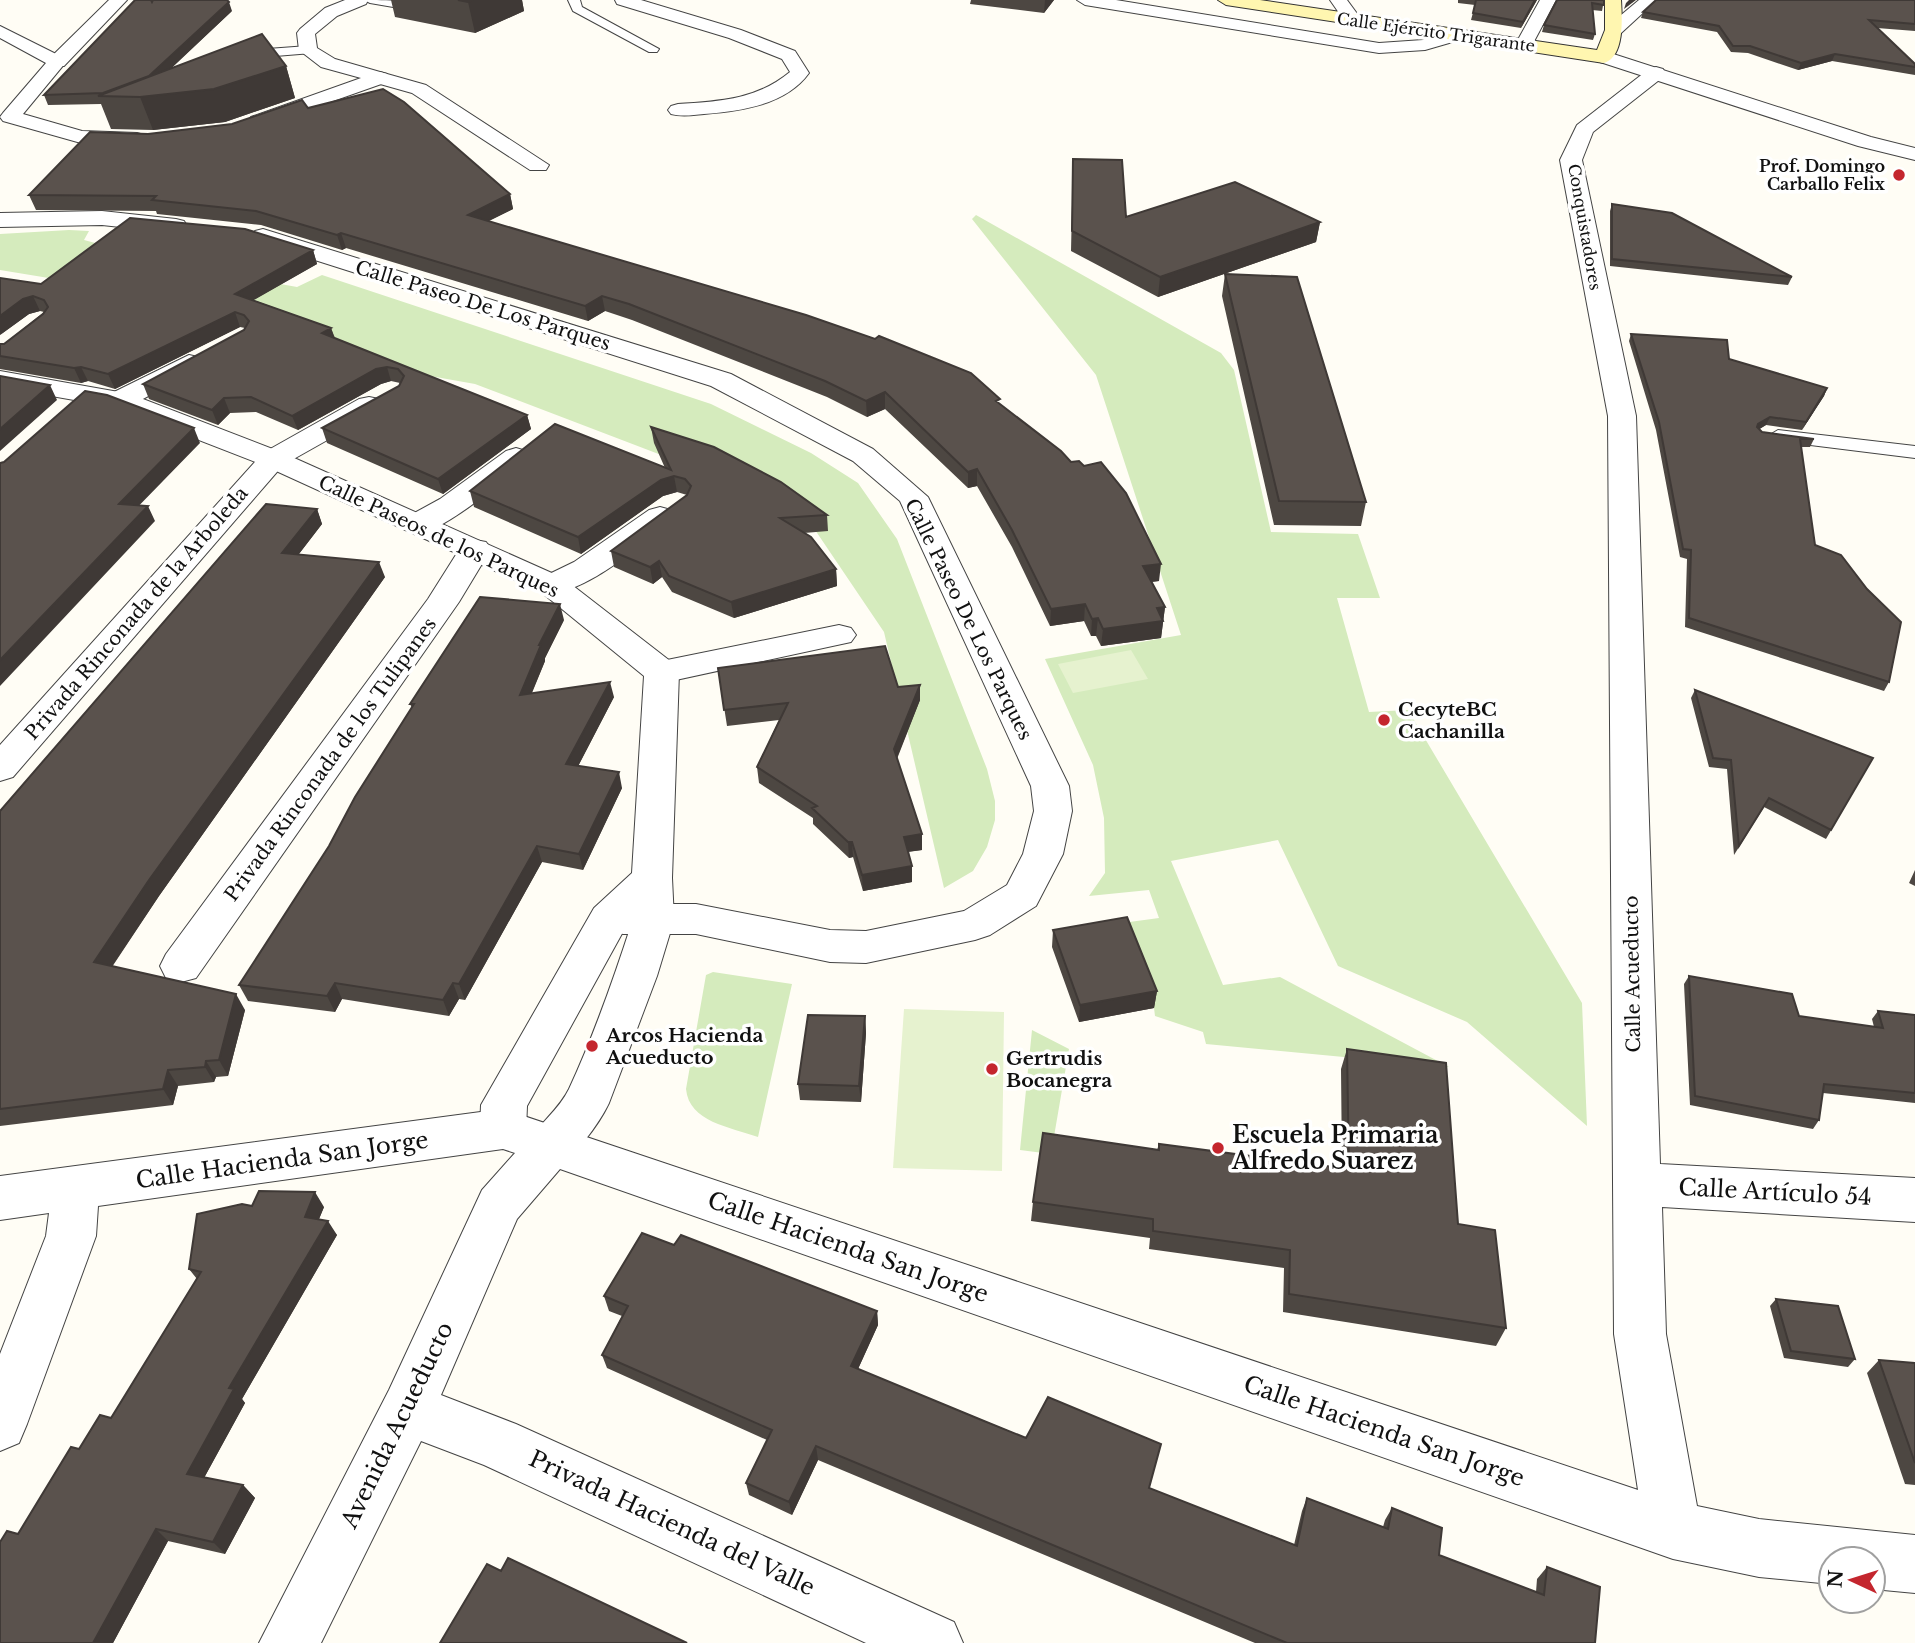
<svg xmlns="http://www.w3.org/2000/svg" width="1915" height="1643" font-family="'Libre Baskerville',serif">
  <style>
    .green { fill: #d5ebbd }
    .pitch { fill: #e6f2cf }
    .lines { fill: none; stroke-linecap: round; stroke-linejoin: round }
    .service-casing { stroke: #444; stroke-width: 2 }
    .minor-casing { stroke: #444; stroke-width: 2 }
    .tertiary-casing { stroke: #444; stroke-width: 2 }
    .secondary-casing { stroke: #333; stroke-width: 2 }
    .service { fill: #fff; fill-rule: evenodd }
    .minor { fill: #fff; fill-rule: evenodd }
    .tertiary { fill: #fff; fill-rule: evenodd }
    .secondary { fill: #fff6b0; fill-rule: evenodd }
    .wall { fill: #4d4742 }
    .shaded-wall { fill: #3f3936 }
    .building { fill: #5a524d; stroke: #3f3936; stroke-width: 2 }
    .poi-dot { fill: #c4262e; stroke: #fff; stroke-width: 2.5 }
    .labels { text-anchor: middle; stroke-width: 7; stroke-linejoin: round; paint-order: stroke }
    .far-street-label { font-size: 16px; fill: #111; stroke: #fff }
    .far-poi-label { font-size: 16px; font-weight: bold; fill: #111; stroke: #fff; text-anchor: end }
    .street-label { font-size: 19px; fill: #111; stroke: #fff }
    .poi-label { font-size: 19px; font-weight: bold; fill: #111; stroke: #fff; text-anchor: start }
    .near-poi-label { font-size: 23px; font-weight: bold; fill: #111; stroke: #fff; text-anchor: start }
    .near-street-label { font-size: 23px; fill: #111; stroke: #fff }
  </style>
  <rect width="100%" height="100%" fill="#fffdf5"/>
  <path class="green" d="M976,215l245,138 13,17 37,162 87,2 22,64h-43l32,114 39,-2 174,293 5,123 -120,-104 -129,-56 -60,-126 -107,21 52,124 57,-8 169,90 -243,-23 -3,-12 -48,-16 -1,-8 -32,-85 37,-5 -10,-28 -60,6 16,-23 -1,-55 -11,-53 -48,-106 136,-24 -85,-260 -124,-156z
    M69,230l20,1 -5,9 98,26 115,21 25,-12 389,129 100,49 47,30 39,56 90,230 8,32v19l-8,27 -14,24 -29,17 -60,-256 -75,-111 -25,-19 -309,-118 -73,-13 -274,-80 -128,-21v-36z
    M713,972l79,12 -34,153c-28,-10 -69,-15 -72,-48l20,-114z
    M1032,1030l37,19 -18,105 -31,-4z"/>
  <path class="pitch" d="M1131,650l17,29 -75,14 -15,-29z
    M904,1009l100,3 -2,159 -109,-3z"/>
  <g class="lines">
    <g class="service-casing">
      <path id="service" d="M364,0c21,0 53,0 70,9l-6,4 -58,-10z
        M568,0h12l2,7 77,42 -2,3h-8l-76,-41z
        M308,46l6,4 -2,3 -72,6 -6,-4 6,-4z
        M1778,430l137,16v12l-144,-18 -3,-4z"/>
    </g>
    <g class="minor-casing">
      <path id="minor" d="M109,0h18l-63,66h-14l-2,-4 2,-4z
        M615,0h26l100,30 54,21 14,22c-23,32 -68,38 -105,41 -11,1 -22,3 -33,0l-3,-4 3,-4 7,-2c42,-3 78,-4 112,-32l-8,-13 -53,-21 -112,-34z
        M1077,0h39l263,43 44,-3 34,-10 9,5 -3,4 -38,11 -46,3 -294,-48z
        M1330,0h17l14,19 -3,4h-12z
        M1540,0h16l-26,49h-12l-3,-4z
        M1639,0h18l-37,34h-12l-3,-4 3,-4z
        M1656,67l7,2 2,4 -2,4 -70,55 -11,28 54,256 24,748 255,14v44l-253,-15 4,127 31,172 62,13 156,16v58l-42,-4v-30h-42v25l-72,-7 -86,-18 -1113,-390 -43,50 -76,176 75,29 438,198 9,21h-97l-382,-178 -63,-24 -100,202h-62l130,-253 93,-200 33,-37 -12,-4 -405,57 -2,30 -69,188 -8,19 -19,8v-97l46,-118 3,-23 -49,7v-44l503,-67 1135,381 -24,-156 -6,-918 -48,-256 17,-35 72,-56z
        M380,72l46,13 123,80 -3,5h-16l-118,-77 -39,-11 -2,-4 2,-4z
        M102,211l74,8 8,2 3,5 -3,5 -8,2 -74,-8 -102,2v-14z
        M263,229l468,145 142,75 55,48 141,289 3,25 -9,43 -27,52 -46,29 -15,5 -109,23 -36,-1 -134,-28h-73l-15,-4 -6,-11 6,-11 15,-4h73l134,26 36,1 98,-20 43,-26 16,-31 11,-43 -3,-25 -131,-285 -47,-40 -142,-75 -456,-145 -4,-5 4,-5z
        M189,355l9,2 4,6 -4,6 -68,37 -10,2 -10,-2 -4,-6 4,-6z
        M369,397l10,2 4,6 -4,6 -96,54 -270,312 -13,4v-36l263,-292 96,-54z
        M516,448l10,3 4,6 -4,6c-20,16 -85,70 -108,70 -4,0 -7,-2 -11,-2l-4,-7 4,-7 33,-18 66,-48z
        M660,507l11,3 4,6 -4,6c-30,22 -93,79 -130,70l-5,-7 5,-7 33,-16 75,-52z
        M475,540l11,2 5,7 -32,53 -263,376 -15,4 -15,-4 -6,-12 6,-12 262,-355 36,-57z
        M839,625l12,3 5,7 -5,7 -189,41 -12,-3 -5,-8 5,-8 12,-3z"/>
    </g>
    <g class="tertiary-casing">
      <path id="tertiary" d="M345,0h23l-2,4 -29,12 -22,18 2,14 18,11 52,15 2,4 -2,4 -122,43h-14l-3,-4 3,-4 110,-39 -40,-11 -22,-17 -2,-17 3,-4 25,-21z
        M0,26l64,32 2,4 -43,52 59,17 55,2 7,2 3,4 -3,4h-63l-78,-22 -3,-4 3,-4 43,-50 -46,-25z
        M1604,51l267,86 44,11v12l-57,-14 -261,-85 -2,-4 2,-4z
        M0,371l130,23 153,59 280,125 111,86 5,8 -7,206 2,42 -17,56 -48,127c-8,17 -38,63 -59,62 -5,0 -11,-4 -16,-6l-7,-14c11,-21 32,-35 42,-56 25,-54 45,-111 63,-167l-8,8 -97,176 -1,23 -7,14 -16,6 -16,-6 -7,-14 1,-24 113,-197 38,-35 12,-197 -103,-84 -278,-127 -149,-58 -114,-20z"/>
    </g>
    <g class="secondary-casing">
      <path id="secondary" d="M1218,0h42l337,50 8,-20v-30h16c1,17 4,57 -17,63l-378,-58z"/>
    </g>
    <use href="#service" class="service"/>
    <use href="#minor" class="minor"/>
    <use href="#tertiary" class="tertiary"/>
    <use href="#secondary" class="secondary"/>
  </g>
  <path class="wall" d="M391,0h131l2,11 -49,22 -80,-16z
    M971,0h83l-10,13 -74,-9z
    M1458,0h79l-16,28 -50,-8 4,-15 -17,-2z
    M1557,0h47l-2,11 -10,-1 3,24 -2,6 -51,-8 2,-7z
    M1915,0v31l-38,-3 38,36v11l-83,-14 -34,9 -50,-17 -17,-1 -14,-20 -76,-14 2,-6z
    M232,11l-60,56 114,-1 9,32 -70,24 -72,8 -42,-1 -10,-25 -53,1 -4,-10z
    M308,108l202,86 3,15 -24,12 511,183 159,177 -8,1 14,25 -4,31 -60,8 -5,-10h-5l-7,-15 -34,5 -38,-79 -35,-61 -9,2 -83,-79 -18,8 -40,-20 -195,-77 -27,-9 -17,10 -242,-73 -4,2 -81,-25 -104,-11 -1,-3 -120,-1 -7,-15 119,-61 84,-10z
    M1073,159l53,58 194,5 -4,20 -158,55 -87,-46z
    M1612,204l180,73 -4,8 -178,-19v-55z
    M313,250l4,14 -64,36 78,28 4,10 192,77 4,14 -88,65 -116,-51 -5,-15 77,-42 1,-3 -9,-2 -10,3 -83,46 -42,-18 -26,1 -12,12 -69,-26 -6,-15 101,-54 1,-2 -5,-1 -125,62 -27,-8 -7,2 -81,-14v-25h4l40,-32 -4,-1 -11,3 -29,21 41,-51z
    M1225,274l141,228 -5,24 -87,-1 -52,-229z
    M1631,334l98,25 98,29 -3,8 -22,34 -36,-5 -7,4 3,3 52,7 -4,8h-9l14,98 74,137 -5,9 -199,-64 2,-68 -7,-2 -24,-127 -27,-89z
    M651,427l176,88 1,16 -24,2 32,36 1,17 -103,32 -62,-26 -10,-15 -9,7 -39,-17 -3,-16 76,-56 -10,-3 -14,4 -82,58 -107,-47 -4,-16 195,-23 -11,-25z
    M317,509l5,15 -23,30 86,23 -226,319 -47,71 133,43 -17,66 -12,1 -2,5 -36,4 -5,19 -173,21v-315z
    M564,620l-19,38v3l-13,32 82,4 -36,69 44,22 -39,82 -41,-8 -77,138 -6,-1 -10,17 -107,-17 -7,13 -87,-11 -9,-16 90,-139 83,-138 -2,-4z
    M718,668l180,19 22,-2v15l-23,59 25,91 -14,2 4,14v16l-49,9 -10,-34 -4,1 -36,-34v-6l-54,-35 -2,-16 22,-47 -52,6z
    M1695,690l178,68 -47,81 -62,-32 -30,48 -7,-86 -18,-2 -18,-69z
    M1915,870v16l-6,-3z
    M1053,930l104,61 -3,17 -75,14 -27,-75z
    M1689,976l110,40 75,11 -2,-8 6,-8 37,4v88l-92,-10 -4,27 -6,9 -123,-24 -6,-121z
    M865,1016l1,17 -5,69 -61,-2 -2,-16z
    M1347,1049l111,175 48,104 -10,18 -213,-34 1,-44 -135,-19 1,-11 -119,-17 2,-19 124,-52 2,-6 183,24 -1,-99z
    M252,1206l72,1 -5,12 18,16 -95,164 3,4 -41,75 39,7 12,13 -30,56 -57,-13 -55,102h-113l18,-109 61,-85 32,-31 86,-139 -8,-10z
    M674,1245l203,66 1,14 -20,44 291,119 145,57 8,-34 5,-13 76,29 2,-7 7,-12 47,47 97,37 1,-13 10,-12 48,76h-340l-437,-183 -26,55 -43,-20 -3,-12 21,-43 -160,-72 -5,-13 20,-39 -13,-5 -5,-15z
    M1776,1299l79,60 -7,8 -64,-9 -14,-52z
    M1879,1360l36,3v122l-10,-1 -38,-111z"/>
  <path class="shaded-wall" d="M473,0h49l2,11 -49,22 -7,-31z
    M1045,0h9l-10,13z
    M1535,0h2l-16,28 2,-6z
    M1629,0h7l-12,9 2,-6z
    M229,2l3,9 -91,86 145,-31 9,32 -70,24 -72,8 -13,-33 -9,-5z
    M1835,54l-3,7 -34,9 3,-7z
    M510,194l3,15 -41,20 -4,-14z
    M1320,222l-4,20 -158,55 2,-20z
    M341,233l5,15 -4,2 -5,-15z
    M313,250l4,14 -77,44 -5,-14z
    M33,296l7,15 -11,3 -29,21v-19l23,-17z
    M602,296l3,15 -17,10 -3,-15z
    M235,312l5,15 -125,62 -7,-15z
    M331,328l5,15 -14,-10z
    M81,367l7,14 -7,2 -7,-15z
    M387,367l4,14 -10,3 -83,46 -6,-14 84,-47z
    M50,385l7,15 -57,51v-22z
    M1827,388l-3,8 -22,34 4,-8z
    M885,392v17l-18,8 -1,-16z
    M224,398l6,15 -12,12 -6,-15z
    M527,415l4,14 -88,65 -5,-15z
    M1770,417l-4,8 -11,7 3,-8z
    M194,428l6,15 -74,76 -7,-15z
    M977,469v17l-9,2v-16z
    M674,476l3,16 -14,4 -82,58 -3,-17 83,-57z
    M148,506l7,15 -155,165v-26z
    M317,509l5,15 -34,44 -6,-15z
    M659,561l3,16 -9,7 -3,-17z
    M379,562l6,15 -226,319 -55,82 -10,-16 55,-82z
    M1161,564l-2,17 -18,2 2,-17z
    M836,569l1,17 -103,32 -3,-16z
    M560,604l4,16 -19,38v3l-21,50 -4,-16 19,-50z
    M1085,604l-1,17 -34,5 1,-17z
    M1165,607l-4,31 -60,8 2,-17 54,-21z
    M1098,618l-2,18h-5l1,-17z
    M610,682l4,15 -43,83 -5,-16z
    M920,685v15l-26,65v-16z
    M619,772l3,16 -39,82 -4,-16z
    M922,834v16l-17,2 -1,-15z
    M848,842h4l1,15 -4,1z
    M537,846l5,16 -77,138 -6,-16z
    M912,866v16l-49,9 -1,-16z
    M335,983l7,16 -7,13 -8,-16z
    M453,983l6,16 -10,17 -6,-16z
    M1157,991l-3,17 -75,14 1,-17z
    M236,994l9,16 -17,66 -9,-16z
    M865,1016l1,17 -5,69 -2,-16z
    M206,1061l10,16 -2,5 -9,-15z
    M168,1070l10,16 -5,19 -10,-16z
    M315,1192l9,15 -10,24 -9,-14z
    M328,1221l9,14 -95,164 3,4 -46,84 -12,-13 42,-86z
    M877,1311l1,14 -25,55 -2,-14z
    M816,1446l2,14 -26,55 -3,-13z
    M243,1485l12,13 -30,56 -12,-12z
    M156,1529l12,12 -55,102h-20z"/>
  <path class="building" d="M135,0h16l1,2 1,-2h74l2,2 -80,74 -46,17 -59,2z
    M458,0h15l-5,2z
    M1476,0h59l-12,22 -50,-9z
    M1557,0h47v5l-12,-2 3,31 -51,-9z
    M1656,0h259v24l-46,-4 46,44v3l-80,-13 -34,9 -51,-17h-17l-14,-20 -76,-14z
    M262,34l24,32 -72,23 -74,8 -42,-1z
    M383,89l21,13 106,92 -42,21 338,100 69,24 4,-3 92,37 29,26 -4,2 65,50 10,11 8,-1 5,5 17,-4 25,31 35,71 -18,2 22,41 -8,1 6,13 -60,8 -5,-11 -6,1 -7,-15 -34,5 -39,-79 -35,-61 -9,3 -83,-80 -19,9 -41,-20 -196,-77 -27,-8 -17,10 -244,-73 -4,2 -81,-24 -104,-11 4,-4 -127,-1 61,-63 58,2 84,-10 70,-24 6,8z
    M1073,159l49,1 4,57 109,-35 85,40 -160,55 -88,-46z
    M1612,204l60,9 120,64 -180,-18z
    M130,218l115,11 68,21 -78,44 96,34 -9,5 205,82 -89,64 -116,-51 77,-42 5,-10 -6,-7 -11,-2 -11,2 -84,47 -41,-19 -27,1 -12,12 -69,-26 101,-54 5,-9 -5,-6 -9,-3 -127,62 -27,-7 -7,1 -74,-12v-12h4l39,-30 5,-7 -4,-7 -11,-4 -10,3 -23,17v-38l41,6z
    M1225,274l72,3 69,225 -87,-1z
    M1631,334l96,6 2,19 98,29 -21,34 -36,-5 -12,7 -1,3 5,5 52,7h-14l15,106 26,10 26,34 34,33 -12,60 -200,-64 2,-68 -8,-1 -24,-127z
    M0,376l50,9 -50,44z
    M85,391l22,4 87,33 -75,76 29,2 -148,154v-197l4,-1z
    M555,424l116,46 -20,-43 63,20 67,35 46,33 -47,3 31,19 25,32 -105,33 -62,-26 -10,-15 -9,6 -39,-16 76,-56 4,-9 -6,-7 -11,-3 -13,4 -83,57 -108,-46z
    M266,504l51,5 -35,44 97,9 -230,318 -55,82 142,32 -17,66 -13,1 -1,6 -37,3 -5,19 -163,20v-298z
    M480,597l80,7 -21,41h2l-21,50 90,-13 -44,82 53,8 -40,82 -42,-8 -78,138 -6,-1 -10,17 -108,-17 -8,13 -88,-11 90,-139 26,-49 59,-93h-4z
    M885,646l13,41 22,-2 -26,64 28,85 -18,3 8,29 -50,9 -10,-33h-4l-36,-34 5,-2 -60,-39 31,-64 -64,7 -6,-42z
    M1695,690l178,68 -42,72 -62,-32 -30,48 -8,-86 -18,-2z
    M1127,917l30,74 -77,14 -27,-75z
    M1689,976l103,18 7,22 84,12 -5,-17 37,4v78l-91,-9 -5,36 -124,-24z
    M808,1015l57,1 -6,70 -61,-2z
    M1347,1049l99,14 12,161 37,6 11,98 -217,-34 1,-44 -137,-19v-12l-120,-17 10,-69 116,17v-6l190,25z
    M259,1191l56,1 -10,25 23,4 -99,167 5,1 -47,85 56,11 -30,57 -57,-13 -63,114h-93v-101l7,-11 11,3 53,-87 8,2 21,-34 11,3 90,-146 -12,-3 8,-55 45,-10 10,2z
    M642,1233l32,12 7,-10 196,76 -26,55 133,55 42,17 22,-41 113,47 -12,44 148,58 10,-48 81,31 4,-21 50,20 -3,27 105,40 3,-28 53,20 -5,56h-308l-471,-197 -27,56 -43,-19 26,-53 -170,-75 26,-49 -24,-10z
    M1776,1299l62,7 17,53 -64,-8z
    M1879,1360l36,3v100z
    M508,1558l179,85h-247l47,-79 14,7z"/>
  <g class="poi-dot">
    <circle cx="1899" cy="175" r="7"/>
    <circle cx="1384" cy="720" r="7"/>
    <circle cx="592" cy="1046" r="7"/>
    <circle cx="992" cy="1069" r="7"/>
    <circle cx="1218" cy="1148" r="7"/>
  </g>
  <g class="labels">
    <g class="far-street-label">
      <text transform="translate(1436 32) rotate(8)" y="6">Calle Ejército Trigarante</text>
      <text transform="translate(1585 227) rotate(80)" y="6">Conquistadores</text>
    </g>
    <g class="far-poi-label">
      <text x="1885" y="172">Prof. Domingo<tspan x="1885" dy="18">Carballo Felix</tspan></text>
    </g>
    <g class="street-label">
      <text transform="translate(483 305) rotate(17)" y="7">Calle Paseo De Los Parques</text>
      <text transform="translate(439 536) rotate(25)" y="7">Calle Paseos de los Parques</text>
      <text transform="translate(136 613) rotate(-49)" y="7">Privada Rinconada de la Arboleda</text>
      <text transform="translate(969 619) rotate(64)" y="7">Calle Paseo De Los Parques</text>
      <text transform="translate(330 759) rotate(-54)" y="7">Privada Rinconada de los Tulipanes</text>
      <text transform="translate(1632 974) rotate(-91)" y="7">Calle Acueducto</text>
    </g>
    <g class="poi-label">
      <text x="1398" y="716">CecyteBC<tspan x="1398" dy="22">Cachanilla</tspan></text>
      <text x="606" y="1042">Arcos Hacienda<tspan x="606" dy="22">Acueducto</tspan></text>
      <text x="1006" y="1065">Gertrudis<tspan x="1006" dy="22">Bocanegra</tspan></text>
    </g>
    <g class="near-poi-label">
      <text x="1232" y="1143">Escuela Primaria<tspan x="1232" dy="26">Alfredo Suarez</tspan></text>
    </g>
    <g class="near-street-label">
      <text transform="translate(282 1160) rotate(-8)" y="8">Calle Hacienda San Jorge</text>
      <text transform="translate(1775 1192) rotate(3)" y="8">Calle Artículo 54</text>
      <text transform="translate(848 1247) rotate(19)" y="8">Calle Hacienda San Jorge</text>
      <text transform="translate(397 1425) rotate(-64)" y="8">Avenida Acueducto</text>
      <text transform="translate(1384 1431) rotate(19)" y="8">Calle Hacienda San Jorge</text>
      <text transform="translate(672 1523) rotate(25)" y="8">Privada Hacienda del Valle</text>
    </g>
  </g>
  <g transform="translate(1852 1580) rotate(274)"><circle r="33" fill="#ffffff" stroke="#a0a0a0" stroke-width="2"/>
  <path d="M0-5L12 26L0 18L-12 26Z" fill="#c4262e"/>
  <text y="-10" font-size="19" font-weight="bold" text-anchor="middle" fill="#111111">N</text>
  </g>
</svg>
